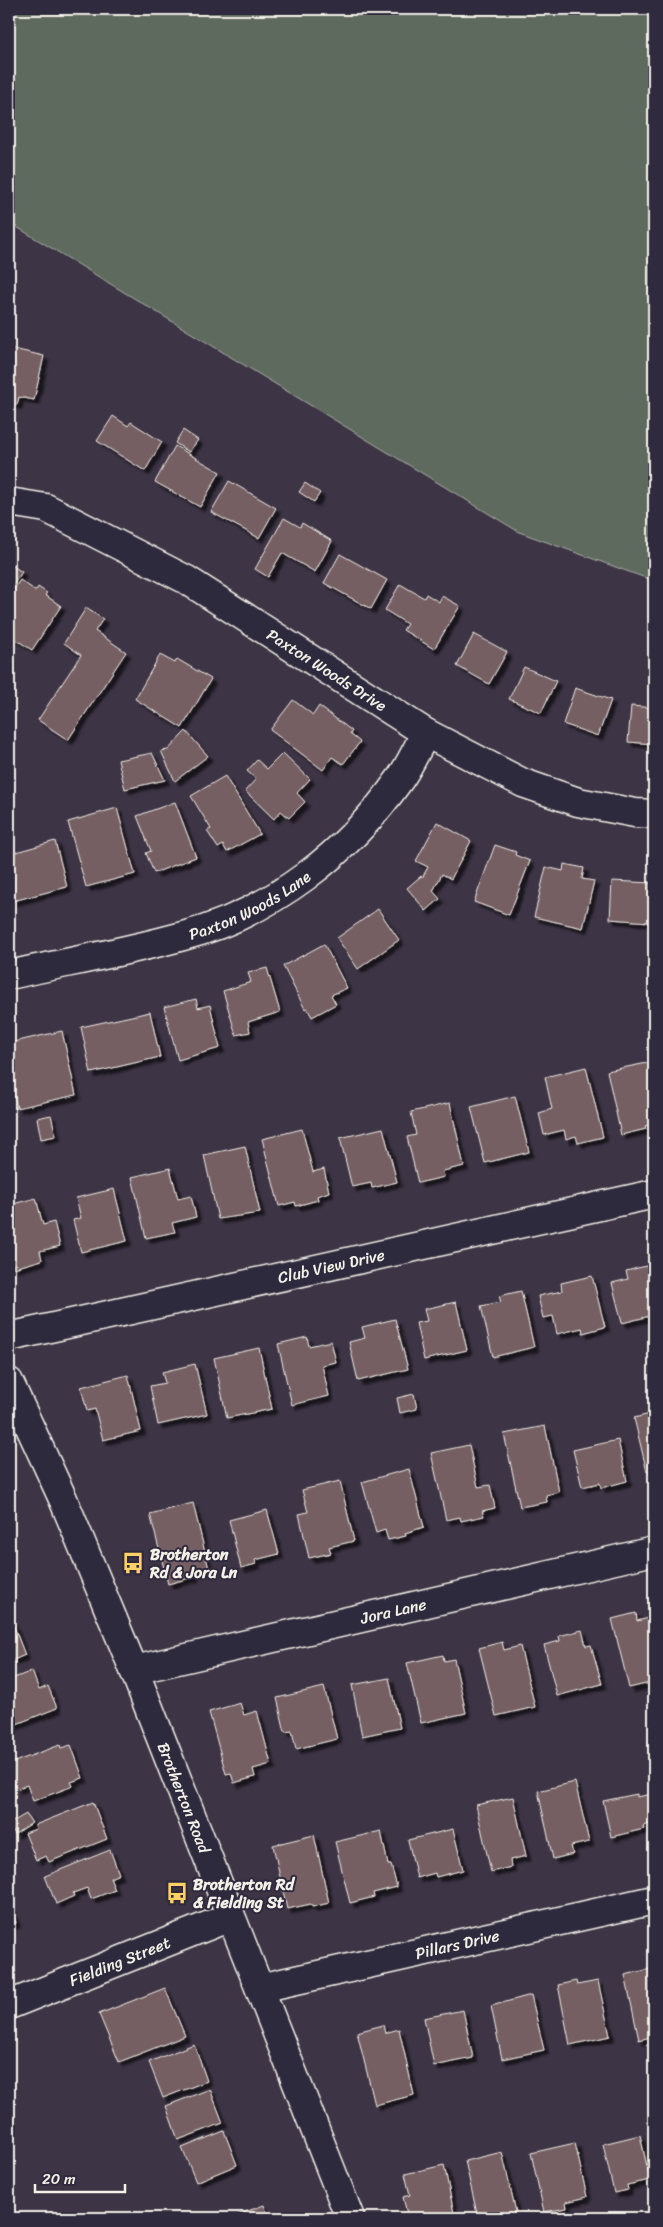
<svg xmlns="http://www.w3.org/2000/svg" width="663" height="2227" font-family="Sriracha,sans-serif">
  <style>
    .green { fill: #5e6a5f; stroke: #a9aea4 }
    .building { fill: #755e64; stroke: #f4f1e8; filter: url(#shadow) }
    .lines { fill: none; stroke-linecap: round; stroke-linejoin: round }
    .minor-casing { stroke: #f4f1e8; stroke-width: 31 }
    .tertiary-casing { stroke: #f4f1e8; stroke-width: 31 }
    .minor { stroke: #2f2a3d; stroke-width: 28 }
    .tertiary { stroke: #2f2a3d; stroke-width: 28 }
    .labels { text-anchor: middle; stroke-width: 4; stroke-linejoin: round; paint-order: stroke }
    .street-label { font-size: 16px; fill: #f4f1e8; stroke: #2f2a3d }
    .poi-label { font-size: 16px; font-weight: bold; fill: #f4f1e8; stroke: #2f2a3d; text-anchor: start }
  </style>
  <defs>
    <filter id="shadow"><feDropShadow dx="4.5" dy="4.5" stdDeviation="1" flood-color="#0009"/></filter>
  </defs>
  <rect width="100%" height="100%" fill="#3d3445"/>
  <filter id="ink" filterUnits="userSpaceOnUse"><feTurbulence type="fractalNoise" baseFrequency=".02" numOctaves="2"/><feDisplacementMap in="SourceGraphic" scale="10" xChannelSelector="R" yChannelSelector="G"/><feConvolveMatrix kernelMatrix="1 2 1 2 8 2 1 2 1" color-interpolation-filters="sRGB"/></filter>
  <g filter="url(#ink)">
    <path class="green" d="M9,9h645v572l-135,-49 -504,-306 -6,1z"/>
    <path class="building" d="M9,348l35,8 -10,44 -15,-3 -2,8 -8,-2z
      M113,416l15,10 3,-4 31,20 -17,29 -48,-30z
      M183,430l15,10 -9,12 -14,-9z
      M175,446l45,26 -20,35 -45,-25z
      M229,481l47,27 -17,30 -48,-26z
      M305,483l15,10 -6,9 -15,-10z
      M284,518l16,9 2,-4 30,18 -17,31 -33,-19 -14,24 -13,-8z
      M340,554l47,26 -16,29 -47,-26z
      M10,564l12,8 -13,19v-24z
      M20,580l16,11 2,-4 9,6 -2,2 16,11 -29,44 -23,-15v-41l1,1z
      M400,584l24,14 2,-4 13,8 3,-6 18,10 -26,43 -31,-19 4,-6 -22,-14z
      M86,608l17,11 -8,12 31,21 -58,88 -30,-20 43,-65 -17,-12z
      M474,634l33,18 -18,32 -32,-18z
      M160,655l15,8 2,-4 34,20 -29,49 -47,-29z
      M524,667l32,14 -15,32 -32,-14z
      M575,688l36,12 -13,36 -35,-12z
      M293,700l20,15 6,-9 33,25 -2,3 10,8 -17,22 -11,-7 -9,13 -53,-40z
      M631,706l23,2v36l-26,-2z
      M186,731l22,25 -33,25 -14,-30 7,-1z
      M152,753l13,27 -40,9 -7,-29z
      M283,753l27,26 -13,14 8,9 -16,16 -8,-7 -7,8 -29,-28 11,-12 -9,-8 10,-11 10,9z
      M225,776l35,58 -33,18 -4,-7 -5,3 -11,-17 4,-2 -20,-33z
      M175,802l21,55 -42,16 -8,-20 5,-2 -14,-35z
      M117,808l18,66 -49,13 -18,-65z
      M437,822l34,19 -20,38 -9,-5 -9,17 7,8 -14,12 -19,-23 14,-12 1,2 6,-11 -12,-6z
      M55,841l12,46 -58,15v-48z
      M495,845l21,7 -1,3 15,6 -21,54 -35,-13z
      M564,864l20,4 -2,11 12,2 -11,47 -49,-11 12,-50 17,4z
      M612,881l39,2 -2,39 -39,-3z
      M378,909l21,31 -41,29 -21,-31z
      M324,944l23,44 -16,7 5,9 -24,13 -5,-9 -2,1 -22,-43z
      M267,968l13,44 -32,10 2,10 -14,3 -13,-44 28,-9 -3,-9z
      M196,999l2,9 12,-3 10,43 -42,12 -14,-53z
      M150,1012l10,45 -69,16 -10,-46z
      M62,1031l14,64 -59,13 -8,-36v-29z
      M652,1062l2,11v51l-9,2 1,3 -25,6 -14,-64z
      M586,1067l17,70 -25,6 -2,-7 -10,3 -2,-9 -20,5 -5,-22 13,-4 -7,-32z
      M515,1096l14,56 -44,11 -14,-56z
      M450,1103l14,63 -21,5 1,6 -26,6 -11,-46 9,-2 -5,-23z
      M51,1115l5,21 -15,3 -4,-21z
      M383,1128l14,54 -25,6 -1,-5 -19,4 -12,-49z
      M302,1129l11,43 11,-3 5,23 -12,4 1,4 -22,6 -1,-4 -16,4 -17,-67z
      M245,1146l15,67 -42,6 -14,-64z
      M170,1168l8,31 13,-3 5,21 -24,6 3,9 -29,6 -14,-61z
      M114,1189l13,52 -46,11 -8,-32 8,-2 -5,-20z
      M36,1198l7,27 11,-3 6,24 -20,5 2,9 -28,8 -5,-21v-42z
      M654,1264v51l-32,8 -10,-40 16,-4 -2,-8z
      M592,1276l13,51 -22,6 -1,-5 -25,6 -4,-18 -10,2 -5,-22 24,-5 -1,-8z
      M521,1291l13,56 -41,10 -12,-51 20,-4 -2,-6z
      M456,1302l11,48 -43,10 -8,-37 11,-2 -3,-12z
      M395,1319l13,50 -50,12 -9,-39 16,-4 -3,-11z
      M307,1337l2,9 22,-5 5,21 -14,3 7,31 -37,9 -14,-61z
      M259,1348l13,61 -45,9 -13,-60z
      M195,1364l12,50 -49,11 -8,-39 15,-3 -3,-11z
      M128,1375l13,56 -38,9 -8,-31 -8,2 -6,-24z
      M414,1394l3,15 -17,4 -3,-15z
      M654,1413v57l-7,2 -13,-54z
      M545,1426l14,66 -13,3 1,7 -27,5 -16,-73z
      M618,1440l9,41 -26,7 -1,-5 -18,4 -9,-37z
      M469,1445l9,42 12,-2 5,23 -13,3 2,5 -23,5 -1,-4 -14,3 -15,-67z
      M409,1469l15,58 -19,6 1,3 -18,4 -3,-10 -9,3 -14,-51z
      M340,1481l14,60 -25,6 2,6 -22,5 -10,-44 9,-2 -6,-22z
      M193,1503l16,66 -16,4 1,4 -26,7 -18,-70z
      M267,1510l12,44 -24,6 1,4 -15,4 -12,-48z
      M636,1613l1,8 16,-4 1,65 -25,6 -17,-69z
      M9,1614l16,41 -16,7z
      M582,1630l4,16 5,-1 11,39 -45,12 -13,-51 16,-4 -1,-5z
      M502,1642l2,8 16,-4 15,61 -39,9 -17,-68z
      M443,1655l1,6 10,-2 12,54 -45,10 -14,-60z
      M32,1671l7,19 9,-4 9,22 -48,19v-47z
      M389,1678l11,50 -38,8 -10,-51z
      M324,1687l13,52 -41,10 -4,-18 -7,1 -8,-34z
      M240,1703l4,12 13,-4 14,53 -18,5 2,8 -21,6 -3,-10 -5,1 -17,-62z
      M60,1745l1,3 10,-3 12,33 -12,4 2,4 -40,15 -6,-16 -11,4 -7,-19v-6z
      M575,1782l14,60 -18,4 2,8 -20,5 -15,-68z
      M637,1794v3l15,-3 2,12v17l-11,3 1,3 -33,8 -8,-36z
      M513,1797l13,59 -16,4 1,7 -20,5 -15,-67z
      M93,1802l14,37 -58,23 -3,-6 -10,4 -11,-27 11,-4 -1,-4z
      M26,1814l6,9 -17,11 -6,-10z
      M453,1829l10,41 -27,7 -1,-4 -18,5 -9,-38z
      M381,1831l7,34h3l6,22 -24,6 1,4 -24,6 -15,-61z
      M314,1835l15,68 -17,4 -1,-3 -24,5 -14,-64z
      M110,1850l9,24 -9,4 5,12 -24,9 -4,-11 -14,5 1,3 -18,8 -11,-28z
      M9,1904l7,19 -7,3z
      M654,1968v68l-15,4 -14,-65z
      M576,1981l1,4 21,-4 12,55 -40,9 -12,-60z
      M165,1988l20,48 -66,26 -20,-48z
      M531,1995l13,55 -42,9 -11,-53z
      M463,2010l10,48 -39,8 -10,-48z
      M383,2025l2,8 14,-4 15,66 -39,10 -18,-73z
      M194,2044l13,37 -44,17 -14,-36z
      M210,2089l13,34 -45,17 -12,-34z
      M224,2131l13,34 -41,17 -14,-34z
      M640,2135l10,45 -23,5 1,5 -14,3 -11,-49z
      M575,2143l12,54 -21,5 1,6 -23,4 -13,-59z
      M502,2152l14,60 -18,4 1,2h-21l-13,-57z
      M444,2165l11,53h-47l-5,-21 7,-2 -5,-21z
      M264,2205l5,13h-40z"/>
    <g class="lines">
      <g class="minor-casing">
        <g id="minor">
          <path id="s1" d="M9,502l37,6 141,72 239,153 97,50 55,19 57,11 19,1"/>
          <path id="s2" d="M9,975c58,-13 117,-23 174,-39 88,-23 165,-83 217,-157 10,-14 17,-31 26,-46"/>
          <path id="s3" d="M9,1337l645,-143"/>
          <path id="s4" d="M134,1670l520,-119"/>
          <path id="s5" d="M260,1988l394,-88"/>
          <path id="s6" d="M9,2005l221,-88"/>
        </g>
      </g>
      <g class="tertiary-casing">
        <g id="tertiary">
          <path id="s7" d="M9,1382l54,117 71,171 216,548"/>
        </g>
      </g>
      <use href="#minor" class="minor"/>
      <use href="#tertiary" class="tertiary"/>
    </g>
  </g>
  <defs>
    <g id="bus-bare" transform="scale(1.725)"><path d="M-5-6H5V4H4V6H2V4H-2V6H-4V4H-5ZM-3.5-4V0h7V-4ZM-3.5 1.2v1.5H-2V1.2ZM2 1.2v1.5H3.5V1.2Z" fill="#ffd166" stroke="#2f2a3d" stroke-width="2.5" paint-order="stroke"/></g>
  </defs>
  <g fill-rule="evenodd">
    <use href="#bus-bare" x="133" y="1563"/>
    <use href="#bus-bare" x="177" y="1893"/>
  </g>
  <g class="labels">
    <g class="street-label">
      <text dy="6" stroke="none"><textPath href="#s1" startOffset="362">Paxton Woods Drive</textPath></text>
      <text dy="6" stroke="none"><textPath href="#s2" startOffset="252">Paxton Woods Lane</textPath></text>
      <text dy="6" stroke="none"><textPath href="#s3" startOffset="330">Club View Drive</textPath></text>
      <text dy="6" stroke="none"><textPath href="#s4" startOffset="266">Jora Lane</textPath></text>
      <text dy="6" stroke="none"><textPath href="#s7" startOffset="451">Brotherton Road</textPath></text>
      <text dy="6" stroke="none"><textPath href="#s5" startOffset="202">Pillars Drive</textPath></text>
      <text dy="6" stroke="none"><textPath href="#s6" startOffset="119">Fielding Street</textPath></text>
    </g>
    <g class="poi-label">
      <text x="150" y="1560">Brotherton<tspan x="150" dy="18">Rd &amp; Jora Ln</tspan></text>
      <text x="193" y="1890">Brotherton Rd<tspan x="193" dy="18">&amp; Fielding St</tspan></text>
    </g>
  </g>
  <rect width="663" height="2227" fill="none" stroke="#2f2a3d" stroke-width="30"/>
  <rect x="15" y="15" width="633" height="2197" fill="none" stroke="#f4f1e8" stroke-width="2" filter="url(#ink)"/>
  <path d="M35 2184v8h90v-8" fill="none" stroke="#f4f1e8" stroke-width="2.5"/>
  <text x="42" y="2184" font-size="15" fill="#f4f1e8" stroke="#2f2a3d" stroke-width="4" paint-order="stroke">20 m</text>
</svg>
